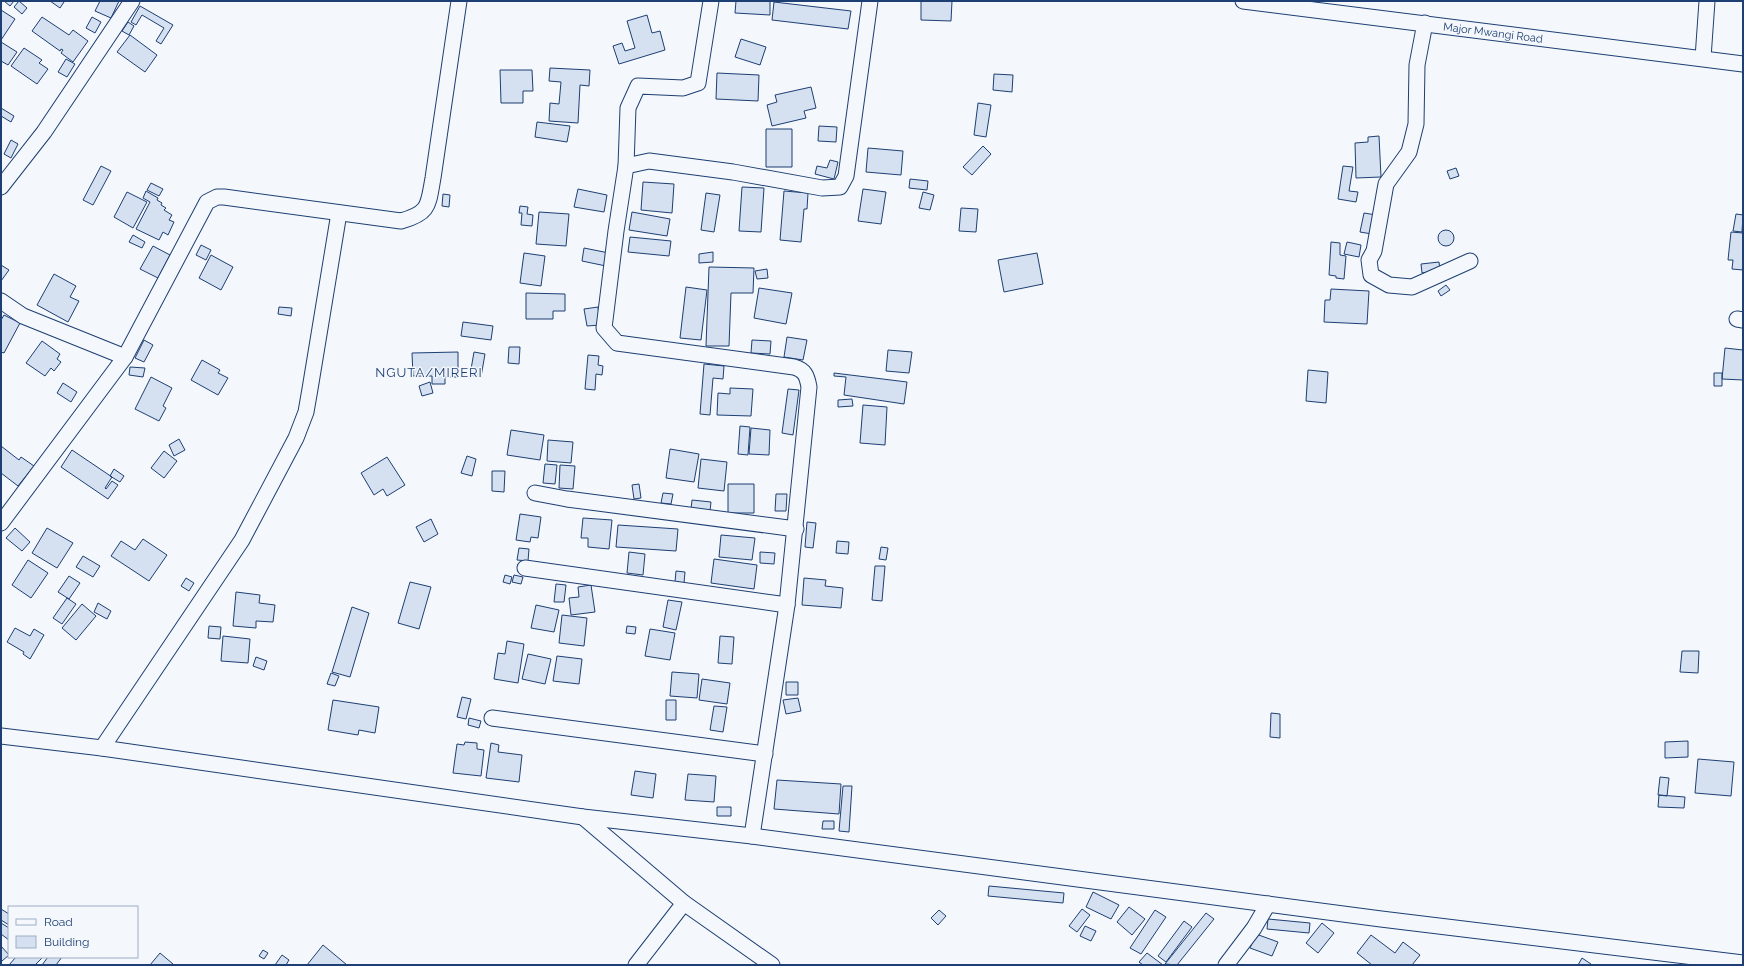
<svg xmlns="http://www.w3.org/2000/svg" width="1744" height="966" font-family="Raleway,sans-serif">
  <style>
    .building { fill: #d5e0f0; stroke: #1d3f73 }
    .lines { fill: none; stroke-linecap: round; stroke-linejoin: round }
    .minor-casing { stroke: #1d3f73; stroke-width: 17 }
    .minor { stroke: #f4f7fb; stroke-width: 15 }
    .labels { text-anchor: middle; stroke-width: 3; stroke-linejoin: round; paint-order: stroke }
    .street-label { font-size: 11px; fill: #1d3f73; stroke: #f4f7fb }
    .quarter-label { font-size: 13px; letter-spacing: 1px; fill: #1d3f73; stroke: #f4f7fb }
  </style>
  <rect width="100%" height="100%" fill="#f4f7fb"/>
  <path class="building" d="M4,1h10l-4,5z
    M19,1l8,7 -5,6 -8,-7z
    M50,1h13l1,1 -4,6z
    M100,1h19l-8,17 -16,-7z
    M736,1h34v14l-35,-2z
    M921,1h31l-1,20 -30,-1z
    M774,2l77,9 -3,18 -76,-9z
    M140,6l33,19 -12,19 -5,-3 8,-13 -22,-13 -6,10 -5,-3z
    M1,10l14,9 -14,21z
    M647,15l5,18 8,-2 5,19 -46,14 -6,-18 9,-3 3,8 10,-3 -8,-27z
    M42,17l27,18 4,-5 15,11 -15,21 -12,-9 2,-3 -2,-1 -1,2 -28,-20z
    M92,17l9,5 -6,11 -9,-5z
    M128,22l6,4 -5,9 -7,-4z
    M130,35l27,20 -12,17 -28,-20z
    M741,39l25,8 -6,18 -25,-8z
    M1,42l16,10 -9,13 -7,-4z
    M24,48l18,12 -3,3 9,6 -11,15 -26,-18z
    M66,59l9,5 -8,13 -9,-5z
    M550,68l40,2 -1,16 -9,-1 -2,38 -29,-2 1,-18 9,1 2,-22 -12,-1z
    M500,70h32l1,21h-10v12h-22z
    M717,73l42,2 -1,26 -42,-2z
    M994,74l19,1 -1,17 -19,-2z
    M811,87l5,21 -12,3 2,7 -34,8 -5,-21 10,-3 -2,-7z
    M978,103l13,2 -5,32 -12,-2z
    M1,108l13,8 -3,6 -10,-6z
    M537,122l33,4 -3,16 -32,-5z
    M819,126l18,1 -1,15 -18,-1z
    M766,129h26v38h-26z
    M1379,136l2,41 -25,1 -1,-35 13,-1v-5z
    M11,140l7,4 -7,14 -7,-4z
    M983,146l8,8 -19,21 -9,-8z
    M868,148l35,3 -2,24 -35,-3z
    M830,160l8,2 -4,17 -19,-5 2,-8 10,2z
    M101,166l10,5 -18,34 -10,-5z
    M1343,166l10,1 -4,24 9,1 -2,10 -18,-3z
    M1456,168l3,8 -9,3 -3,-8z
    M910,179l18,2 -1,9 -18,-2z
    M643,182l31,2 -2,29 -31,-3z
    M151,183l12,6 -4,7 -12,-6z
    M742,187l22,1 -3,44 -22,-1z
    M578,189l29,6 -3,17 -30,-5z
    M863,189l23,3 -5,32 -23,-3z
    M146,191l12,7 -1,2 5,3 -1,2 5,3 -2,2 8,5 -3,5 5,2 -6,13 -5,-3 -4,8 -23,-11 14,-27 -7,-4z
    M784,191l24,2 -1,16h-3l-3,33 -21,-2z
    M127,192l20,10 -14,26 -19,-11z
    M923,192l11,3 -4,15 -11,-2z
    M706,193l14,2 -6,37 -13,-2z
    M443,194l7,1 -1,12 -7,-1z
    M520,206l8,1 -1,7 6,1 -1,11 -11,-1 1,-12h-3z
    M961,208l17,1 -2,23 -17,-1z
    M539,212l30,2 -3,32 -30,-2z
    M632,212l38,7 -3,17 -38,-6z
    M1364,213l12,2 -4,19 -12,-2z
    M1736,214l7,1 -1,17 -9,-1z
    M1438 238a8 8 0 1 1 16 0a8 8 0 1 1-16 0Z
    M1731,232l12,1v37l-11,-1 1,-9h-5z
    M133,235l12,7 -3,6 -13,-6z
    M630,237l41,4 -2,15 -41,-4z
    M1331,242l9,1v12l6,1 -2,23 -8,-1v-2l-7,-1z
    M1347,242l14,3 -2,12 -15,-3z
    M201,245l10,5 -5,10 -10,-5z
    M153,246l17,9 -12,23 -18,-9z
    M584,248l25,5 -3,13 -24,-5z
    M713,252v10l-14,1v-9z
    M524,253l21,3 -4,30 -21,-3z
    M1037,253l6,31 -39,8 -6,-32z
    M211,255l22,12 -12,23 -22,-12z
    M1439,262l1,8 -18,3 -1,-9z
    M1,265l8,5 -8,11z
    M709,267l45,1 -1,25h-22l-2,53h-23z
    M767,269l1,9 -11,1 -2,-8z
    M54,274l22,12 -6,11 9,4 -11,21 -31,-17z
    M1446,285l4,5 -9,6 -3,-5z
    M686,287l21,3 -6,50 -21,-2z
    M759,288l33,5 -6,31 -32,-6z
    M1331,289l38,2 -2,33 -43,-2 1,-22h5z
    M526,293l39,1v17h-12v8h-27z
    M279,307l13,1 -1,8 -13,-2z
    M598,307l2,18 -13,1 -3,-17z
    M4,315l16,8 -16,30 -3,-1v-32z
    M463,322l30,4 -2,14 -30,-4z
    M787,337l20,3 -4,20 -19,-3z
    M144,340l9,5 -9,17 -9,-4z
    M752,340l19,1 -1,13 -19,-1z
    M42,341l18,13 -3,5 4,3 -7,9 -3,-3 -6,8 -19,-13z
    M509,347h11l-1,17 -11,-1z
    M1725,348l18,2v30l-21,-1z
    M888,350l24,2 -3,21 -23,-2z
    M458,352v25h-13v7h-13v-8h-19l-1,-23z
    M474,352l11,2 -4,23 -11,-2z
    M588,355l11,1 -1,9 5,1 -1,9 -6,-1 -1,16 -10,-1z
    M202,360l18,10 -2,3 10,5 -10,17 -27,-15z
    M704,364l20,2 -1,13 -10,-1 -3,37 -10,-1z
    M130,367l15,1 -2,9 -14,-2z
    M1308,370l20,2 -2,31 -20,-2z
    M834,373l73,9 -3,22 -60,-9 2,-18 -12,-1z
    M1714,373h8v13h-8z
    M151,377l21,11 -9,18 3,2 -7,13 -24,-12z
    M430,382l3,11 -11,3 -3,-10z
    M63,383l14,9 -6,10 -14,-9z
    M730,388l23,1 -2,27 -34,-1 1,-22 12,1z
    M788,389l11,1 -6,45 -11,-2z
    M852,399l1,7 -15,1v-7z
    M863,405l24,2 -2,38 -25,-2z
    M740,426l10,1 -2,28 -10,-1z
    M751,428l19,2 -1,25 -20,-1z
    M511,430l33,5 -4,25 -33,-5z
    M179,439l6,11 -11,6 -5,-11z
    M548,440l25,2 -2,21 -24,-2z
    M1,446l18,14 2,-3 13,9 -16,20 -17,-13z
    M670,449l29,5 -5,28 -28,-4z
    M72,450l40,27 -7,11 1,1 6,-8 6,4 -10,14 -47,-32z
    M164,451l13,10 -13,17 -13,-10z
    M467,456l9,3 -4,17 -11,-3z
    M387,457l18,28 -18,11 -4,-7 -9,6 -13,-22z
    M701,459l26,3 -3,29 -26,-3z
    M545,464l12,1 -2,19 -12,-1z
    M560,465l15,1 -2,23 -14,-1z
    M114,469l10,7 -4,6 -10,-6z
    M492,471h13l-1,21 -12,-1z
    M639,484l2,14 -7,1 -2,-14z
    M728,484h26v29h-26z
    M663,493l10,1 -2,10 -10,-1z
    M776,494h11l-1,17h-11z
    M692,500l19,2 -1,9 -19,-2z
    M520,514l21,3 -3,21 -7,-1 -1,5 -14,-2z
    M583,518l29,2 -3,29 -21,-2v-9h-7z
    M431,519l7,15 -14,8 -8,-15z
    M807,522l9,1 -3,25 -8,-1z
    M618,525l60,4 -2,22 -60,-4z
    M15,528l15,14 -8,9 -16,-13z
    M47,528l26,15 -16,25 -25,-15z
    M721,535l34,3 -3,22 -33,-3z
    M143,539l24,16 -18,26 -38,-25 10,-15 14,9z
    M837,541l12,1 -1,12 -12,-1z
    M881,547l7,1 -2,12 -7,-1z
    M519,548l10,1 -1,12 -11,-1z
    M629,552l16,2 -2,21 -16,-2z
    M760,552l15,1 -1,11 -14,-1z
    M83,556l17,10 -7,11 -17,-10z
    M714,559l43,6 -3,24 -43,-6z
    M28,560l20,13 -17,25 -19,-13z
    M875,566h10l-3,35 -10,-1z
    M676,571l9,1 -1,11 -9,-1z
    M505,575l7,2 -2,7 -7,-2z
    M514,575l9,2 -2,7 -9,-2z
    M69,576l11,7 -11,16 -11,-7z
    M186,578l8,5 -5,8 -8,-5z
    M804,578l22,2 -1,6 18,2 -2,20 -39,-3z
    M410,582l21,5 -12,42 -21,-6z
    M556,584l10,1 -2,17h-10z
    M591,585l4,27 -24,3 -2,-17 10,-1 -1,-10z
    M236,592l24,3 -1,8 16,2 -2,17 -17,-1v7l-23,-2z
    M67,598l9,6 -14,20 -9,-6z
    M668,600l14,2 -6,28 -13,-3z
    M98,603l13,8 -4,8 -13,-7z
    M82,604l14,12 -20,24 -14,-12z
    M536,605l23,5 -5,22 -23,-4z
    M352,607l17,6 -19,64 -18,-5z
    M562,615l25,3 -3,28 -25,-3z
    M209,626l12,1 -1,12 -12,-1z
    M627,626l9,1 -1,7 -9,-1z
    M15,628l15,8 4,-7 10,6 -14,24 -7,-5 1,-2 -17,-10z
    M650,629l25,4 -5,27 -25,-4z
    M223,636l27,3 -2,24 -27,-2z
    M720,636l14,1 -2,27 -14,-1z
    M507,641l17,3 -6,39 -24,-4 4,-26 7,1z
    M1682,651h17l-1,22 -18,-1z
    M528,654l23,5 -6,25 -23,-5z
    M557,656l25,3 -3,25 -26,-3z
    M256,657l11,4 -3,9 -11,-4z
    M672,672l27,2 -2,24 -27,-2z
    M331,673l8,3 -4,10 -8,-2z
    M702,679l28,4 -3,21 -28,-4z
    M786,682h12v13h-12z
    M462,697l9,2 -5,20 -9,-2z
    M798,698l3,13 -15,3 -3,-14z
    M333,700l46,7 -4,26 -16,-3 -1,5 -30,-5z
    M666,700h10v20h-10z
    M714,706l13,1 -4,25 -13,-2z
    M1271,713l9,1v24l-10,-1z
    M469,718l12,3 -2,7 -11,-3z
    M1688,741v16l-23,1v-16z
    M465,742l12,1v6l7,1 -3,26 -28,-3 4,-29 7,1z
    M491,743l8,2 -1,7 24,3 -3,27 -33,-4z
    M1698,759l36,3 -3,34 -36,-3z
    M635,771l21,3 -3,24 -22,-3z
    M688,774l28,2 -2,26 -29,-2z
    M1660,777l9,1 -2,18 -9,-1z
    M777,780l64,4 -2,30 -65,-5z
    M843,786h9l-3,46 -10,-1z
    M1659,795l26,2 -1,11 -26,-1z
    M717,807h14v9h-14z
    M823,821h11v8h-12z
    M989,886l75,7 -1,10 -75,-7z
    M1093,892l26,13 -8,14 -25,-12z
    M1129,907l16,12 -13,16 -15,-13z
    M1,909l8,5v11l-8,-5z
    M1082,909l8,6 -13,17 -8,-6z
    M939,910l7,6 -8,9 -7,-7z
    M1155,910l11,7 -25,37 -11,-6z
    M1206,913l8,6 -37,46 -12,-1z
    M1268,919l42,4 -1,10 -42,-4z
    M1184,921l8,6 -26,35 -8,-6z
    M1,923l8,5v12l-8,-6z
    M1322,923l12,10 -16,20 -12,-10z
    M1085,926l11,5 -5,10 -11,-5z
    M1256,934l22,8 -6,14 -22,-8z
    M1371,935l24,18 8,-11 17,13 -8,10h-40l-15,-12z
    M323,945l24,20h-40z
    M1,946l8,9 -7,6h-1z
    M263,950l5,3 -4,6 -5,-3z
    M160,953l13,11 -1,1h-22z
    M1147,953l16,12h-20l-4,-3z
    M282,955l7,5 -3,5h-11z
    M16,957h27l-8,8h-26z
    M48,957h14l-6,8h-14z
    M1582,958l9,6v1h-13z"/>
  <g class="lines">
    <g class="minor-casing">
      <g id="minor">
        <path id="s1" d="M1243,1l500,63"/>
        <path d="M1425,23l-8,42 -1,59 -7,28 -23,32 -12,67 -5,9 2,15 18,10 23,2 58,-26"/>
        <path d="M1703,58l4,-57"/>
        <path d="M626,166l2,-58 10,-22 45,2 15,-5 13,-82"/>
        <path d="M1,187l43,-55 88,-131"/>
        <path d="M1,301l22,15 102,41"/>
        <path d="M1737,319l6,1"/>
        <path d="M535,493l32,6 229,30"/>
        <path d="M1,523l124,-166 82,-155 10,-5h7l177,24c29,-8 27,-16 32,-43l26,-177"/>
        <path d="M525,568l262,37"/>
        <path d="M492,718l273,36"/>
        <path d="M1,736l101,12 481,69 169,19 629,83 362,44"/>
        <path d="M102,748l140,-208 54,-102 10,-26 4,-23 29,-176"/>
        <path d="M583,817l101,86 88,62"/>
        <path d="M752,836l35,-231 22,-218c-2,-11 -4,-17 -15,-20l-177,-24 -13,-15 12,-97 10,-65 23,-5 84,11 89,16 18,-1 6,-11 24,-175"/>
        <path d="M636,965l48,-62"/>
        <path d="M1226,965l28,-37 14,-24"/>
      </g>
    </g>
    <use href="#minor" class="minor"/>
  </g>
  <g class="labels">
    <g class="street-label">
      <text dy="4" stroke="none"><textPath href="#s1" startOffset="252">Major Mwangi Road</textPath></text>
    </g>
    <g class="quarter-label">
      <text x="429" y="377">NGUTA/MIRERI</text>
    </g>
  </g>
  <rect width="1744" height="966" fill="none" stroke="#1d3f73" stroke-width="4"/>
  <rect x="8" y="906" width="130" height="52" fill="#f4f7fb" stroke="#9eadc5"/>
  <rect x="16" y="919" width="20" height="6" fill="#f4f7fb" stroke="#9eadc5"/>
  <text x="44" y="926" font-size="12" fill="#1d3f73">Road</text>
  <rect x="16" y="936" width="20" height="12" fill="#d5e0f0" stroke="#9eadc5"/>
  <text x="44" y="946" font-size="12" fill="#1d3f73">Building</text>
</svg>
